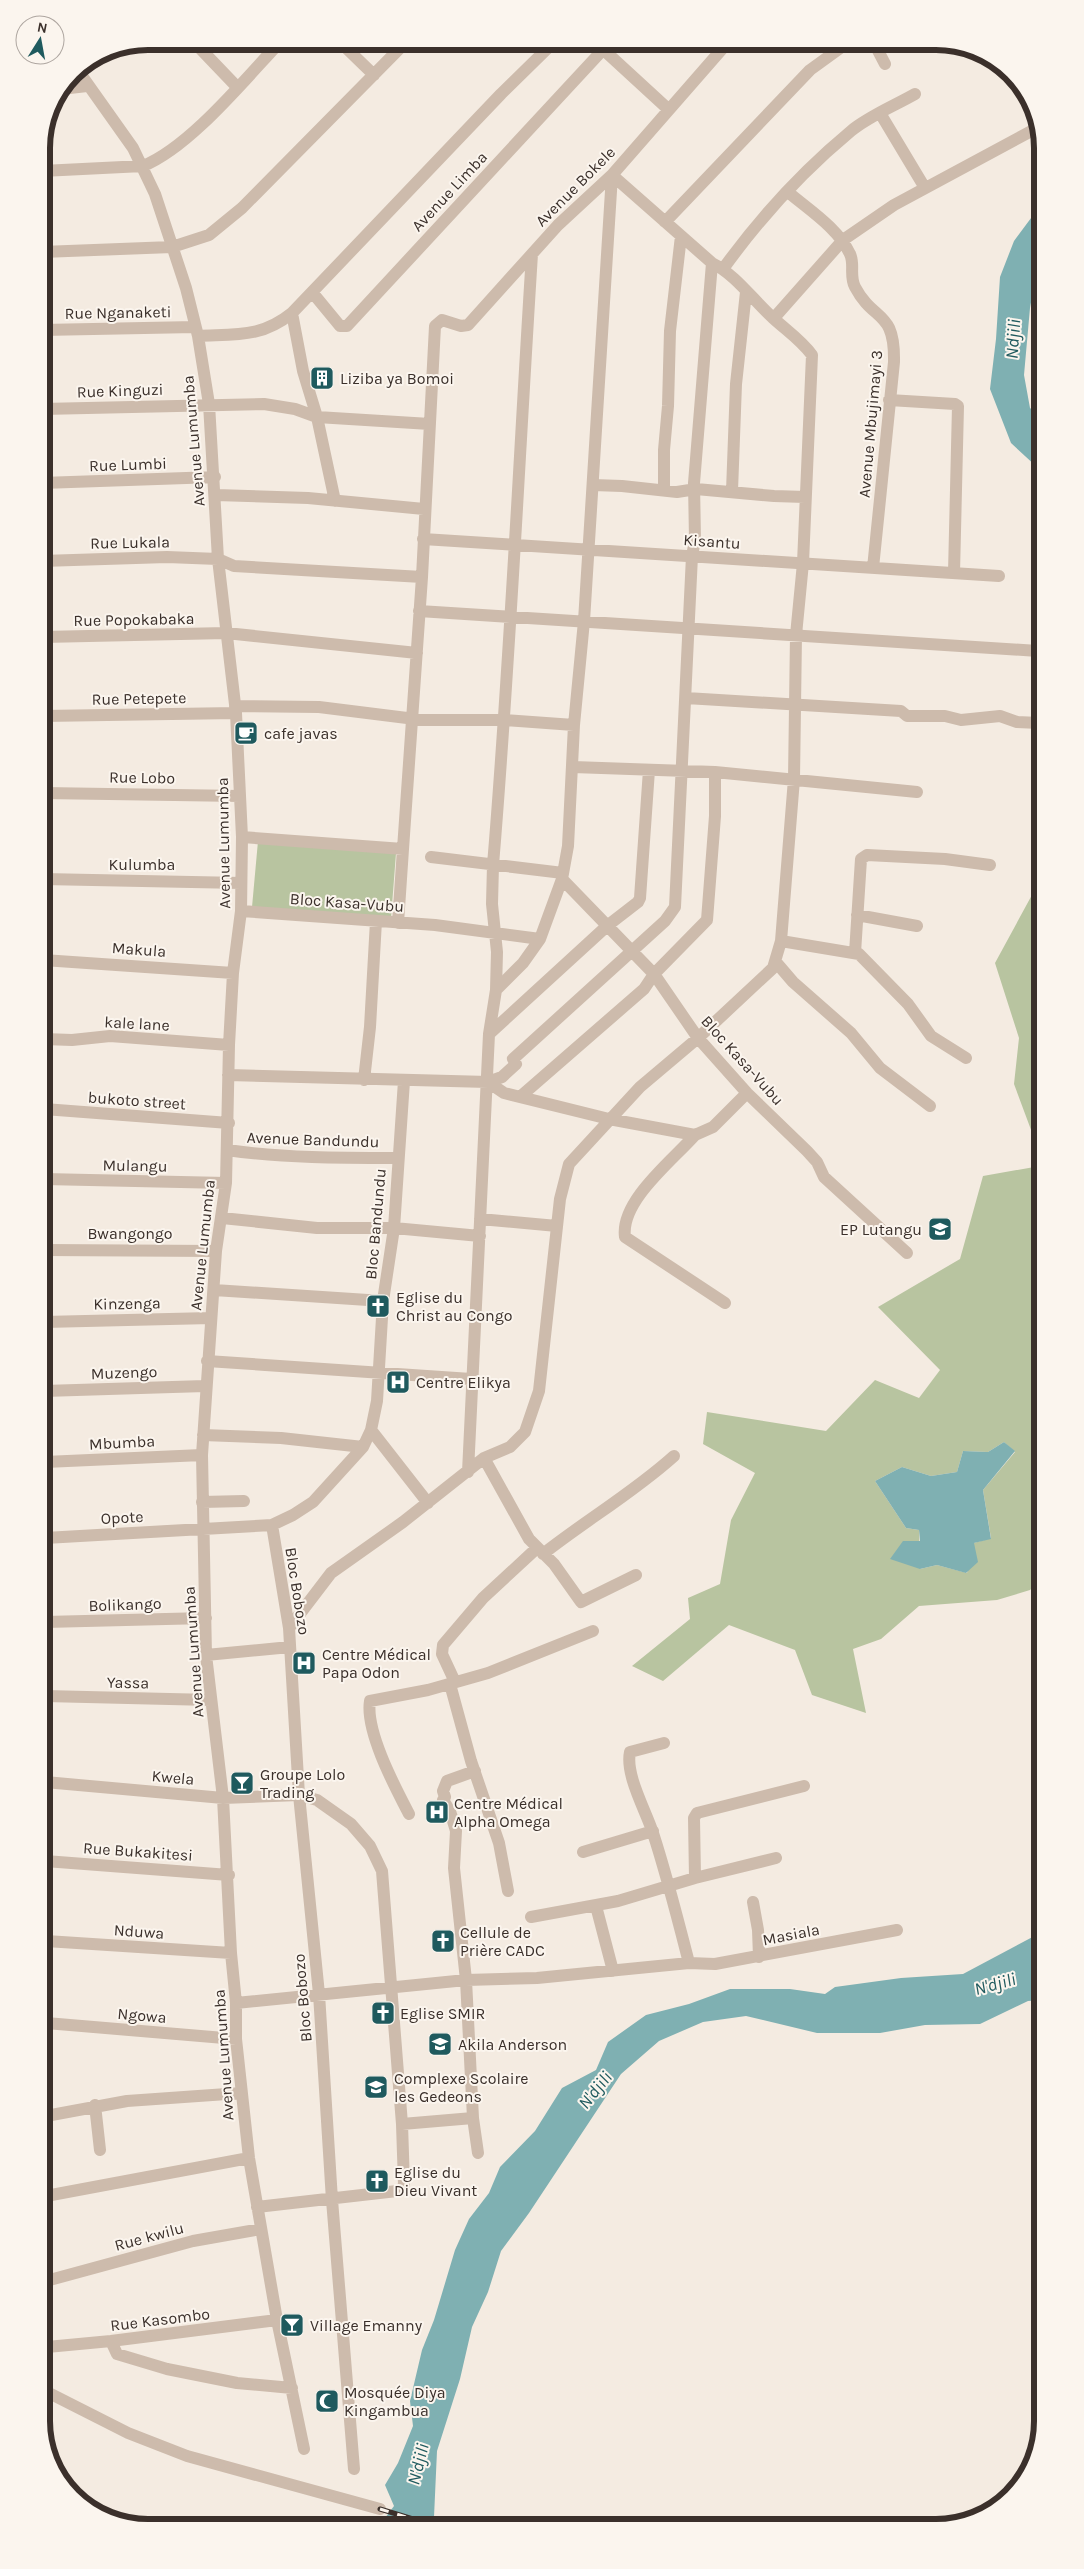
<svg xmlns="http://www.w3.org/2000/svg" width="1084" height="2569" font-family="Karla,sans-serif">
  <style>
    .green { fill: #b8c4a0; fill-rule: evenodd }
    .water { fill: #7fb0b2 }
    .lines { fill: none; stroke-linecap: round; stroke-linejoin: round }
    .stream { stroke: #7fb0b2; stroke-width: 3 }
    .minor { stroke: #cdbbac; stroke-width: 12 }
    .rail-casing { stroke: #3b302b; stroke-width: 5 }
    .rail { stroke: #fbf5ee; stroke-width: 3; stroke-dasharray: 9; stroke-linecap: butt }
    .labels { text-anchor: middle; stroke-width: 4; stroke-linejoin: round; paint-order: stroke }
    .street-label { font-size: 16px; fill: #3b302b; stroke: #fbf5ee }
    .poi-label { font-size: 16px; fill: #3b302b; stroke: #fbf5ee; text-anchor: start }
    .water-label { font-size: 18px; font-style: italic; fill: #1f5a5e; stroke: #fbf5ee }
    .rim { fill: none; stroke: #3b302b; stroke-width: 6 }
  </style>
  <rect width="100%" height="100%" fill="#f4ebe1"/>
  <path class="green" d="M258,841l138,12 -5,65 -139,-11z
    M1039,882l1,272 -26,-70 5,-46 -24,-75z
    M1040,1166v247l-4,1 4,8 1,158 -11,10 -33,10 -78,6 -38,33 -28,10 13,64 -54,-18 -17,-45 -66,-25 -66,56 -31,-15 58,-47 -2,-21 32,-14 11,-64 24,-47 -52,-29 4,-32 119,19 49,-51 44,18 21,-28 -62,-63 82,-48 23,-83zM1004,1442l11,10 -32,38 8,48 -17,5 -7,30 -30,-8 -17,4 -1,-39 -13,-2 -31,-47 27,-14 29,9 26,-4 6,-21 25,1z"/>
  <path class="water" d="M1037,210l1,53 -8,45 -6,67 6,33 8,7v53l-27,-25 -21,-54 6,-50 4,-62 14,-36z
    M1004,1442l11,9 -32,39 8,49 -17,4 4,19 -12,11 -29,-8 -17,4 -30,-10 13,-18h17l-1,-11 -13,-2 -31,-47 27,-14 29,9 26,-4 6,-21 25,1z
    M1042,1932v68l-14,1 -48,23 -55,1 -45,8h-63l-71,-17 -43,6 -44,19 -38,33 -92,139 -28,38 -13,41 -16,35 -12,52 -23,72 -3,66 -7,9h-46l1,-4 12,-16 -9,-21 13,-22 15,-37 -3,-25 12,-51 12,-30 21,-70 14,-31 20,-26 11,-26 35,-36 27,-43 34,-18 12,-28 38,-27 43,-11 41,-15h60l35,5 10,-7 66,-9 62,-4z"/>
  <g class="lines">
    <path class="stream" d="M996,62l32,42"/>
    <path class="minor" d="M193,41l44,46
      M339,41l35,34
      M594,41l74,68
      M873,41l12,23
      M77,69l56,79 22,46 31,94 12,48 11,68 9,155 18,154 6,124 -1,74 -8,62 -4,72 -3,138 -10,68 -14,204 4,200 17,143 8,155 5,50v36l13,119 28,162 27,129
      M61,89l26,-3
      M880,113l45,75
      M42,171l101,-5c47,-19 102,-87 138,-125
      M788,192c21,18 50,36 62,62 5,10 -1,22 5,33 19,36 40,22 39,75l-21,206
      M665,222l145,-152 40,-29
      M42,252l130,-5 37,-12 33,-27 165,-167
      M723,269c36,-50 81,-99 128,-138 18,-15 43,-25 64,-37
      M312,292l28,34h7l264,-285
      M292,313l11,58 14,46 18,84
      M774,318l69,-78 51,-35 143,-77
      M42,330l153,-3
      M198,336c38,-2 63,2 94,-23l209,-219 54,-53
      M889,400l66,4 3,2 -4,167
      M42,409l222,-5 31,5 22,8 113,7
      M42,483l173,-6
      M593,485l29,1 55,6 19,-3 78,7 31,1
      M664,490v-40l4,-44 2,-75 11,-95
      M732,491l4,-107 10,-92
      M216,495l92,3 116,11
      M423,539l576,37
      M42,561l125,-4 51,2 16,7 188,11
      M419,611l619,40
      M43,637l183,-4 191,20
      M686,698l215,13 6,5h38l16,4 39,-4 17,6 22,1
      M235,706l84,1 104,13h80l71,5
      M43,716l193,-3
      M573,767l142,5 202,20
      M43,793l197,3
      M242,837l161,12 -5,74
      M403,849l19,-272 13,-251 7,-6 19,6 7,-1 90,-100 54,-50 117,-134
      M431,857l132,16
      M43,879l198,4
      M562,879l92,95 44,64 49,55 60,58 10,11 7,15 83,76
      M241,911l194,14 105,14
      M857,915l60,11
      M781,941l78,13 49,50 23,32 35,22
      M855,953l6,-94 6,-4 78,4 45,6
      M43,960l190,13
      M775,961l18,21 58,51 29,35 50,38
      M496,990l27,-27 17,-24 22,-60 6,-33 6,-121 10,-104 28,-446
      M489,1034l118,-108 31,-24 2,-4 9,-128
      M44,1039l28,1 38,-4 119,9
      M228,1075l260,7 14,-5 14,-13 -3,-5 152,-138 10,-14 17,-351 3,-16 -1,-57 18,-220
      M364,1080l6,-53 6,-106
      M488,1082l16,11 105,26 86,16 18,-8 34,-34
      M521,1096l123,-107 10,-15 53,-54 8,-104v-44
      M44,1109l185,14
      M695,1135c-22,25 -75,66 -70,102l100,66
      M227,1150c57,8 113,8 170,8
      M44,1179l182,4
      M222,1218l95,10h77l86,8
      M480,1219l77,7
      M44,1250l172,1
      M214,1290l169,11
      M44,1322l167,-4
      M207,1361l264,18
      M44,1391l161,-5
      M371,1430l57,73
      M203,1435l78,3 82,9
      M484,1458l45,81 25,25 27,38 55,-27
      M45,1462l157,-7
      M468,1472l21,-438 7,-44 1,-38 -5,-48 1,-39c17,-203 26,-407 39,-611
      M202,1502l42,-1
      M272,1525l17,103 10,167 20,199 13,206 22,269
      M45,1538l227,-13 21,-10 20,-13 50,-55 8,-17 6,-29 6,-100 11,-73 10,-147
      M543,1554c43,-34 90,-61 131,-98
      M45,1622l161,-4
      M289,1628l42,-55 72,-51 81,-64 26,-11 15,-15 14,-41 21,-192 9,-35 71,-77 58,-49 75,-70 8,-27 13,-162 2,-144 7,-72 9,-208c-11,-15 -26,-25 -39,-37 -20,-18 -37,-43 -61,-55l-100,-88
      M206,1655l84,-8
      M455,1682l-13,-28 1,-9 40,-47 54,-50
      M450,1684l21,77 28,82 9,48
      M45,1696l166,4
      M664,1743l-34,9c-5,23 16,59 23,81 14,43 25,87 36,130
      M475,1771l-28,10 -4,10 2,6 -2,3 7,11 6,20 -2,37 12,112 7,138 5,35
      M45,1782l178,16 76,-3 18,5 34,24 19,22 12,25 20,253 2,60 -2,6 -5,1 -140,16
      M409,1814c-14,-27 -44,-83 -39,-113l58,-11 60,-17 105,-42
      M583,1852l70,-21
      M45,1861l184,14
      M695,1878l-1,-60 3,-5 107,-27
      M753,1902l5,28 1,27
      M596,1906l17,65
      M531,1917l87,-16 77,-23 81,-20
      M46,1941l185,12
      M236,2003l230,-23 71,-2 152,-15 26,1 182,-34
      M46,2023l190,16
      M95,2105l5,45
      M46,2116l81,-15 114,-8
      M402,2124l71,-6
      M46,2196l203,-38
      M46,2281l147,-40 68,-12
      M111,2341l6,13 50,15 70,14 55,5
      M47,2347l64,-6 166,-21
      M47,2392l81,41 59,23 193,53"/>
    <g class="rail-casing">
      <path id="rail" d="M380,2509l56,17"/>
    </g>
    <use href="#rail" class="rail"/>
  </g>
  <defs>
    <g id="building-square" transform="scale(1.25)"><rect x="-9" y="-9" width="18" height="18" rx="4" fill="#1f5a5e" stroke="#fbf5ee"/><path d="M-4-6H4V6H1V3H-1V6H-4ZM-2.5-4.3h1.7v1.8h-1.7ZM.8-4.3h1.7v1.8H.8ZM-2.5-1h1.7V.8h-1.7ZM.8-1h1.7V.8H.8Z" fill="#fff"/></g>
    <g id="cafe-square" transform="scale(1.25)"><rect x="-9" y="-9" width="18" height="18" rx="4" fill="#1f5a5e" stroke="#fbf5ee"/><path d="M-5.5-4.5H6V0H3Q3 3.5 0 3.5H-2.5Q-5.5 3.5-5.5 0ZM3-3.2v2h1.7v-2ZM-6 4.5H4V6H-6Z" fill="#fff"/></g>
    <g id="school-square" transform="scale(1.25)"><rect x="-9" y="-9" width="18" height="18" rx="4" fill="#1f5a5e" stroke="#fbf5ee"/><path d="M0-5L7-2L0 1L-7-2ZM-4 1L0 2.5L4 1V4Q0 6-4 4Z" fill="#fff"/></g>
    <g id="church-square" transform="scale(1.25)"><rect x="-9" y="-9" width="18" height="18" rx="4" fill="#1f5a5e" stroke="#fbf5ee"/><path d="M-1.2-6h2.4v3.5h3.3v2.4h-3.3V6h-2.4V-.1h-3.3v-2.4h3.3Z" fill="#fff"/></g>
    <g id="hospital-square" transform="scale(1.25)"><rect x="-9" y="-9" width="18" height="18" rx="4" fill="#1f5a5e" stroke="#fbf5ee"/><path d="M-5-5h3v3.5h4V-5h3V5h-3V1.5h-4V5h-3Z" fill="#fff"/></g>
    <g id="bar-square" transform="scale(1.25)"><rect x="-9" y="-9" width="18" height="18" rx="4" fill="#1f5a5e" stroke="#fbf5ee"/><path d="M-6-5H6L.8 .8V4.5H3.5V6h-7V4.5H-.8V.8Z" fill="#fff"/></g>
    <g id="mosque-square" transform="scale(1.25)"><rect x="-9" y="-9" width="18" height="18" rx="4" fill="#1f5a5e" stroke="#fbf5ee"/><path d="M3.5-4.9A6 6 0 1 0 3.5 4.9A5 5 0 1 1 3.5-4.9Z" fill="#fff"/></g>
  </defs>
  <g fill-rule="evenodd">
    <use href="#building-square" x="322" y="378"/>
    <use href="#cafe-square" x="246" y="733"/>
    <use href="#school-square" x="940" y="1229"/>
    <use href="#church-square" x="378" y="1306"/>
    <use href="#hospital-square" x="398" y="1382"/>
    <use href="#hospital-square" x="304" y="1663"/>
    <use href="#bar-square" x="242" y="1783"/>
    <use href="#hospital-square" x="437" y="1812"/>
    <use href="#church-square" x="443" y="1941"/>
    <use href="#church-square" x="383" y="2013"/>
    <use href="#school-square" x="440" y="2044"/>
    <use href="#school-square" x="376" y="2087"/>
    <use href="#church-square" x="377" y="2181"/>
    <use href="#bar-square" x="292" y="2325"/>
    <use href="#mosque-square" x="327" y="2401"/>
  </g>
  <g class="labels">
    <g class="street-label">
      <text transform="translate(575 186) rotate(-45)" y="6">Avenue Bokele</text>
      <text transform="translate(449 191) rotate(-47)" y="6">Avenue Limba</text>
      <text transform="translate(118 312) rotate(-1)" y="6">Rue Nganaketi</text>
      <text transform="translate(120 390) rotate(-2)" y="6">Rue Kinguzi</text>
      <text transform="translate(870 424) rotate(-85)" y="6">Avenue Mbujimayi 3</text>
      <text transform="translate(193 441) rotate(-95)" y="6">Avenue Lumumba</text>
      <text transform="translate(128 464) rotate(-2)" y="6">Rue Lumbi</text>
      <text transform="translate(712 541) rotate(4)" y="6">Kisantu</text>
      <text transform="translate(130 542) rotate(-1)" y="6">Rue Lukala</text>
      <text transform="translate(134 619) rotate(-1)" y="6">Rue Popokabaka</text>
      <text transform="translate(139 698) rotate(-1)" y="6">Rue Petepete</text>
      <text transform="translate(142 777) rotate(1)" y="6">Rue Lobo</text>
      <text transform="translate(223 843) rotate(-91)" y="6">Avenue Lumumba</text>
      <text x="142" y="870">Kulumba</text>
      <text transform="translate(347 902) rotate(4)" y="6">Bloc Kasa-Vubu</text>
      <text transform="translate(139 949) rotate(4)" y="6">Makula</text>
      <text transform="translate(137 1023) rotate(3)" y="6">kale lane</text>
      <text transform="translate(743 1060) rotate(48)" y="6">Bloc Kasa-Vubu</text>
      <text transform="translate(137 1100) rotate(4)" y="6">bukoto street</text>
      <text transform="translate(313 1139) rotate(2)" y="6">Avenue Bandundu</text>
      <text transform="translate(135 1165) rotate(1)" y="6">Mulangu</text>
      <text transform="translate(375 1224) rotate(-85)" y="6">Bloc Bandundu</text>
      <text x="130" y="1239">Bwangongo</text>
      <text transform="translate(202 1245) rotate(-84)" y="6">Avenue Lumumba</text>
      <text transform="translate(127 1303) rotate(-1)" y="6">Kinzenga</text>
      <text transform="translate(124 1372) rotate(-2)" y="6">Muzengo</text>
      <text transform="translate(122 1442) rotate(-3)" y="6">Mbumba</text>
      <text transform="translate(122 1517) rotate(-3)" y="6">Opote</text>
      <text transform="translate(298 1591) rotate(81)" y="6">Bloc Bobozo</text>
      <text transform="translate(125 1604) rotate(-2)" y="6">Bolikango</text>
      <text transform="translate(193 1652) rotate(-94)" y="6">Avenue Lumumba</text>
      <text transform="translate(128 1682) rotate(1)" y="6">Yassa</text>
      <text transform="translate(173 1777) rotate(5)" y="6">Kwela</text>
      <text transform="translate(138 1851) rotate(4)" y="6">Rue Bukakitesi</text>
      <text transform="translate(139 1931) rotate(4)" y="6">Nduwa</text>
      <text transform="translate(791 1934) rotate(-11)" y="6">Masiala</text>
      <text transform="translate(302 1998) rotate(-95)" y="6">Bloc Bobozo</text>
      <text transform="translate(142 2015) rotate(5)" y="6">Ngowa</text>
      <text transform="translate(223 2055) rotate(-94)" y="6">Avenue Lumumba</text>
      <text transform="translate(149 2236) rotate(-15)" y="6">Rue kwilu</text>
      <text transform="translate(160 2319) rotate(-7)" y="6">Rue Kasombo</text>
    </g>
    <g class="poi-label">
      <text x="340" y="384">Liziba ya Bomoi</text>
      <text x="264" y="739">cafe javas</text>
      <text x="922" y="1235" text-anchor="end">EP Lutangu</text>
      <text x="396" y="1303">Eglise du<tspan x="396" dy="18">Christ au Congo</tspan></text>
      <text x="416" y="1388">Centre Elikya</text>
      <text x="322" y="1660">Centre Médical<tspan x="322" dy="18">Papa Odon</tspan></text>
      <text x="260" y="1780">Groupe Lolo<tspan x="260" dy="18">Trading</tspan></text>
      <text x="454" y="1809">Centre Médical<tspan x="454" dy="18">Alpha Omega</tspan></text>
      <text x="460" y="1938">Cellule de<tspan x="460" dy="18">Prière CADC</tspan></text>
      <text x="400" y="2019">Eglise SMIR</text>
      <text x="458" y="2050">Akila Anderson</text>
      <text x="394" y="2084">Complexe Scolaire<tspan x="394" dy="18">les Gedeons</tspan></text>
      <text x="394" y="2178">Eglise du<tspan x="394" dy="18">Dieu Vivant</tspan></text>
      <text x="310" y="2331">Village Emanny</text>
      <text x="344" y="2398">Mosquée Diya<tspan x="344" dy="18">Kingambua</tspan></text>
    </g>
    <g class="water-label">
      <text transform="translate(1013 339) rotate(-86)" y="6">Ndjili</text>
      <text transform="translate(995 1984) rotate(-15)" y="6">N'djili</text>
      <text transform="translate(595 2090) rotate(-51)" y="6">N'djili</text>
      <text transform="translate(418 2464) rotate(-76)" y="6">N'djili</text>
    </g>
  </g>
  <path d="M0 0H1084V2569H0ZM148 50H936A98 98 0 0 1 1034 148V2421A98 98 0 0 1 936 2519H148A98 98 0 0 1 50 2421V148A98 98 0 0 1 148 50Z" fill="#fbf5ee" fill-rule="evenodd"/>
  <path class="rim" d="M148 50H936A98 98 0 0 1 1034 148V2421A98 98 0 0 1 936 2519H148A98 98 0 0 1 50 2421V148A98 98 0 0 1 148 50Z"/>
  <g transform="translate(40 40) rotate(11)"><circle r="24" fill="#fbf5ee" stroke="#aea6a0"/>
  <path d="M0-4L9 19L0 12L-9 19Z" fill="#1f5a5e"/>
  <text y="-8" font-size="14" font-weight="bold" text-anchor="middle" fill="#3b302b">N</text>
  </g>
</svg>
